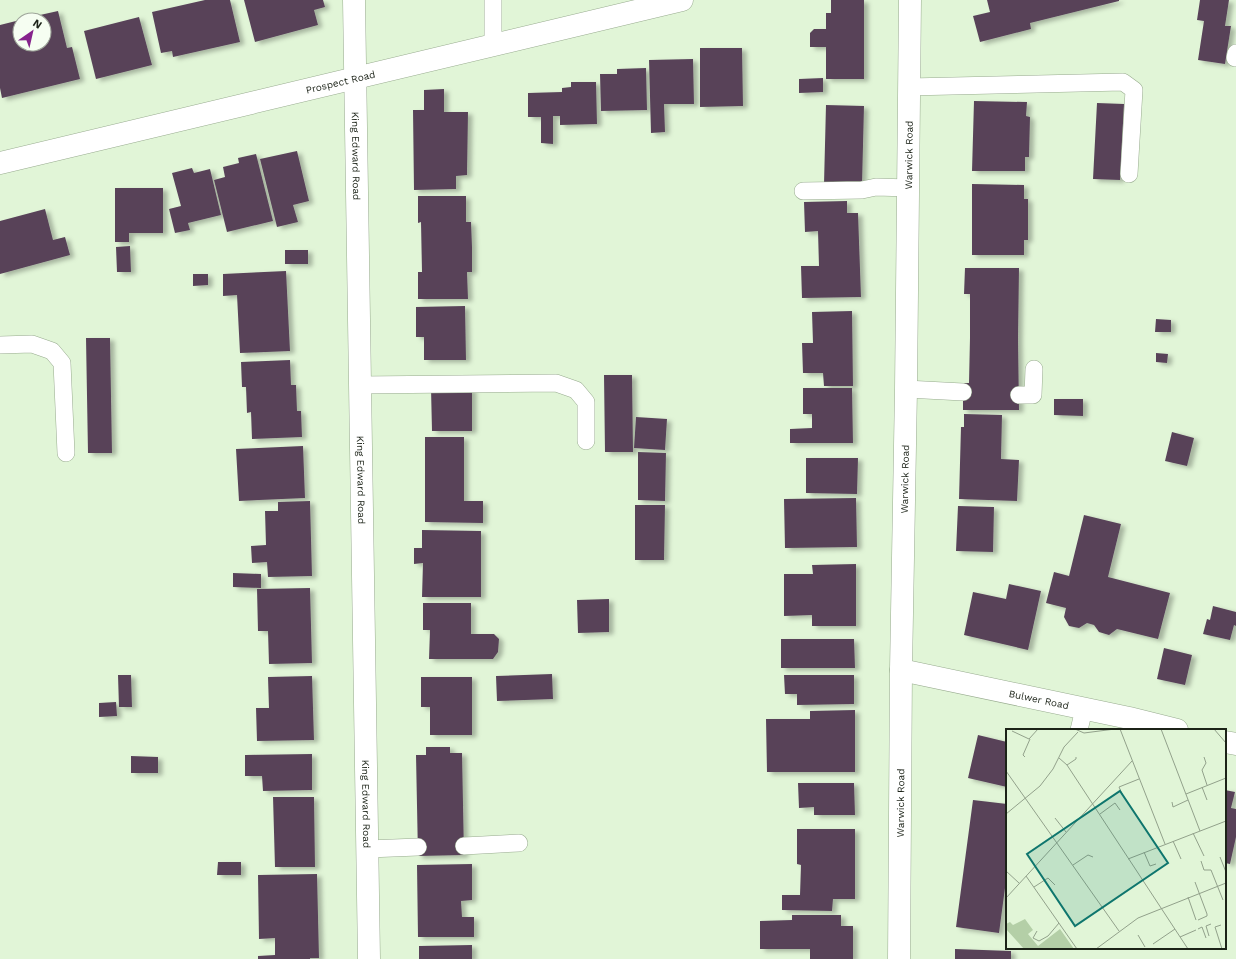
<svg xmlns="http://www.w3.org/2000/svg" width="1236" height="959" font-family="'Work Sans',sans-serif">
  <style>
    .building { fill: #584359; filter: url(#shadow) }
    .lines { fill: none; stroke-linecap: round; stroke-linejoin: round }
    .lane-casing { stroke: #98ab8f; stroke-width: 18 }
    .street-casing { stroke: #98ab8f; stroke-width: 23 }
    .lane { stroke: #fff; stroke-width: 17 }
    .street { stroke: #fff; stroke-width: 22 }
    .labels { text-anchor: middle; stroke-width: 4; stroke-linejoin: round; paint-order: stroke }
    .street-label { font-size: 10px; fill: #1c2318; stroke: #f6fef2 }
    .inset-road { fill: none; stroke: #92a18b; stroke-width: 1 }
    .view { fill: #0f766e; fill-opacity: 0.15; stroke: #0f766e; stroke-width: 2 }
    .inset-edge { fill: none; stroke: #1c2318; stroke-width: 2 }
  </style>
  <defs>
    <filter id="shadow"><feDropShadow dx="4.5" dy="2.5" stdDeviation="2" flood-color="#0004"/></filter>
  </defs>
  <rect width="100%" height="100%" fill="#e1f5d7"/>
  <path class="building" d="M205,0h25l10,42 -67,15 -1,-6 -11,2 -9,-41z
    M244,0h79l2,7 -11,3 4,15 -63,17z
    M831,0h33v79h-38v-32h-16v-14l4,-4h12v-16h5z
    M987,0h132v1l-89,22 1,6 -51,13 -7,-26 17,-4z
    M1200,0h29l-4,26h6l-6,38 -27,-4 6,-39 -7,-1z
    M58,11l9,37 5,-1 8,32 -78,19 -2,-10v-63l20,-5v24h24v-24l-22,-1z
    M139,17l13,48 -56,14 -12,-48z
    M700,48h42l1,58 -43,1z
    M693,59l1,45h-30l1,28 -14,1 -2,-73z
    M646,68l1,42 -46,1 -1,-37h17v-5z
    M823,78v14l-24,1v-14z
    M571,82h25l1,42 -37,1v-9h-7v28l-12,-1v-26h-13v-24l34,-1v-4l9,-1z
    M444,89v23h24l-1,63 -11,1v13l-42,1 -1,-80h11v-20z
    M974,101l53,1 -1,14 4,1 -1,40h-4v14h-53z
    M1097,103l27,1 -4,76 -27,-1z
    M826,105l38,1 -2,79 -38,-1z
    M297,151l12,50 -16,4 5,17 -21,5 -17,-68z
    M256,154l17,67 -46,11 -13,-52 11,-3 -2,-10 16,-4 -1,-5z
    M192,168l2,5 16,-4 11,46 -33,8 2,7 -15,3 -6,-24 12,-3 -9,-33z
    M972,184l52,1v14h4v41h-4v15h-52z
    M115,188h48v45h-34v9h-14z
    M418,196h48v26h5l1,25v25h-5l1,27h-50v-27h4l-1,-50 -3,1z
    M847,201v12h11l3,84 -59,1 -1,-32h18l-1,-35 -13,1 -1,-30z
    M45,209l8,31 12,-3 5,18 -70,19v-53z
    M130,246l1,26h-14l-1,-25z
    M285,250h23v14h-23z
    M965,268h54l-1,71 1,71h-56v-27h6l1,-45v-44h-6z
    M286,271l4,80 -50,2 -3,-58 -14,1v-22z
    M193,274h15v11l-15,1z
    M465,306l1,54h-42v-23h-8v-30z
    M852,311l1,75h-29l-1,-13h-20l-1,-30h11l-1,-31z
    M1156,319l15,1v12h-16z
    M86,338h24l2,115h-24z
    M1156,353l12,1 -1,9 -11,-1z
    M290,360l1,25h5l1,26h4l1,26 -50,2 -1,-27 -4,1 -1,-26h-4l-1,-25z
    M604,375h28l1,77h-28z
    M431,388h41v43h-40z
    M803,388h49l1,55h-63v-14l22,-1v-14h-9z
    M1054,399h29v17l-29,-1z
    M964,414l38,1 -1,44 18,1 -2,41 -58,-2 2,-72h3z
    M636,417l31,2 -2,31 -31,-2z
    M1172,432l22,6 -7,28 -22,-5z
    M425,437h39v64h19v22l-58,-1z
    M303,446l2,52 -66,3 -3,-52z
    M638,452l28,1 -1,48 -27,-1z
    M806,458h52l-1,36 -51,-1z
    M856,498l1,49 -72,1 -1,-49z
    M310,501l2,75 -44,1 -1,-15 -15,1 -1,-17 15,-1 -1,-34h13v-9z
    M635,505h30l-1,55h-29z
    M958,506l36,1 -1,45 -37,-1z
    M1084,515l37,9 -13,53 62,16 -12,46 -41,-10 -8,6 -10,-3 -5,-7 -7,-2 -8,5 -10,-2 -5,-9 2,-9 -20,-5 8,-31 15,4z
    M422,530l59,1v66h-59l1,-34 -9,1v-16h8z
    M856,564v62h-44v-11l-28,1v-42h29l-1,-9z
    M233,573l28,1v14l-28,-1z
    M1009,584l32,7 -13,59 -64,-15 9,-43 33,7z
    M310,588l2,75 -43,1 -1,-33h-10l-1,-42z
    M609,599v33l-31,1 -1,-33z
    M423,603h48v31h23l5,5 -1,13 -5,7h-64l1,-29h-7z
    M1213,606l23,6v14l-2,-1 -4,15 -27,-6 4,-15 3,1z
    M781,639h73l1,29h-74z
    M1164,648l28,7 -7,30 -28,-6z
    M552,674l1,25 -56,2 -1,-25z
    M118,675h13l1,32h-13z
    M784,675h70v29l-57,1v-11h-12z
    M312,676l2,64 -57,1 -1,-33h13l-1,-31z
    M421,677h51v58h-42v-28h-9z
    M116,702l1,14 -18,1v-14z
    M855,710v62h-88l-1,-53h44v-8z
    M978,735l29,7v45l-39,-9z
    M426,747h24v6h12l2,102 -46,1 -2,-101h10z
    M312,754v36l-49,1 -1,-15h-17v-21z
    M131,756l27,1v16h-27z
    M798,783h56l1,32h-41v-8l-15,1z
    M1225,790l10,2 -4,16 5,1v28l-6,27 -5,-1z
    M273,797h41l1,70h-40z
    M973,800l34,4v69l-8,60 -43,-6z
    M797,829h58v70h-22l-1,12 -50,-1v-15h18l1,-30 -4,-1z
    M218,862h23v13h-24z
    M472,864v36l-11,1 1,16h12v20h-56l-1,-72z
    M317,874l2,84h-9v1h-52v-3l17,-1v-17l-16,1 -1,-64z
    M792,915h49v11h12v33h-43v-10h-50v-28l32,-1z
    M472,945v14h-53v-13z
    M955,949l56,2v8h-56z"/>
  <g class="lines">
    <g class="lane-casing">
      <path id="lane" d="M493,45v-45
        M1235,58l1,-5
        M909,87l214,-5 11,8 -5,84
        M803,191l59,-1 14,-3 33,1
        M0,345l32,-1 20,7 10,12 4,90
        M360,385l196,-2 20,7 10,12v39
        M906,389l57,3
        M1019,395h14l1,-26
        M1079,730l5,-21
        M464,846l55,-3
        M368,849l50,-2"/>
    </g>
    <g class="street-casing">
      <g id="street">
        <path id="s1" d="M354,0l15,959"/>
        <path id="s2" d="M0,163l682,-163"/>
        <path id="s3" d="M901,670l228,48 48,12"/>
        <path d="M1225,742l11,2"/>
        <path id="s4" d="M899,959l2,-289 5,-281 4,-389"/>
      </g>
    </g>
    <use href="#lane" class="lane"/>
    <use href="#street" class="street"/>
  </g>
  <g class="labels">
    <g class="street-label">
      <text dy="4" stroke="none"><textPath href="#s2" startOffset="350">Prospect Road</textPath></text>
      <text dy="4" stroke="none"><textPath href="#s1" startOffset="156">King Edward Road</textPath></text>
      <text dy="4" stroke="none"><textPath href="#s4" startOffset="804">Warwick Road</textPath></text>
      <text dy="4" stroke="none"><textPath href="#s1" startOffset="480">King Edward Road</textPath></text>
      <text dy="4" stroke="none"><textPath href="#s4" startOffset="480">Warwick Road</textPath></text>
      <text dy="4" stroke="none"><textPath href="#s3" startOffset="141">Bulwer Road</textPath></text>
      <text dy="4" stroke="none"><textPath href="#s1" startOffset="804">King Edward Road</textPath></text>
      <text dy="4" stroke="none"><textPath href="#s4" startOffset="156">Warwick Road</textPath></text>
    </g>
  </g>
  <g transform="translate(1006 729)">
    <rect width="220" height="220" fill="#e1f5d7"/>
    <path d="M19,190l8,11 -5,4 10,12 22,-17 14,20h-50l-18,-20v-5l4,-2 3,3z" fill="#b4cfa7"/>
    <path class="inset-road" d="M69,0l9,4 31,-4M114,0l45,115M155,0l39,102M208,0l12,14M6,2l17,8 9,-10M19,28l-2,-2 7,-16M198,28l2,6 -4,7 5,15M53,29l8,7 121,184M61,36l9,-6v-2M0,42l113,160M196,58l5,13M180,65l40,-16M117,67l-4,-9 20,-8M166,73l1,5 15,-7M0,85l34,-28 13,-17 11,-22 14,-15M94,85l15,-11 5,7M49,89l11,14M187,104l11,23M167,112l8,18M138,123l6,14 6,-2M214,128l6,15M122,130l98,-38M195,132l3,9h7l12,30M67,136l15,-10 5,2M0,142l13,12M20,147l51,73M189,153l12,32v2l-9,4M28,158l14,-9 7,7M182,168l8,23M0,169l126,-137M215,196l-6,2 7,22M192,200l4,-2 4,11M31,202l-4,7 6,3 9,-5 11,-13M132,206l7,12M203,207l-3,-10 5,-2M174,208l16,-7M147,215l22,-15M90,220l42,-31 88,-35"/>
    <path class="view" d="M114,62l48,72 -93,63 -48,-72z"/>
    <rect width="220" height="220" class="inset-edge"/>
  </g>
  <g transform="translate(32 32) rotate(34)"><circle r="19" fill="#f6fef2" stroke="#9fa69b"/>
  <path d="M0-3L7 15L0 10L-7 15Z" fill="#86238c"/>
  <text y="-6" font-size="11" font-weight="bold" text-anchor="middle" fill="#1c2318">N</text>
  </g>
</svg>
